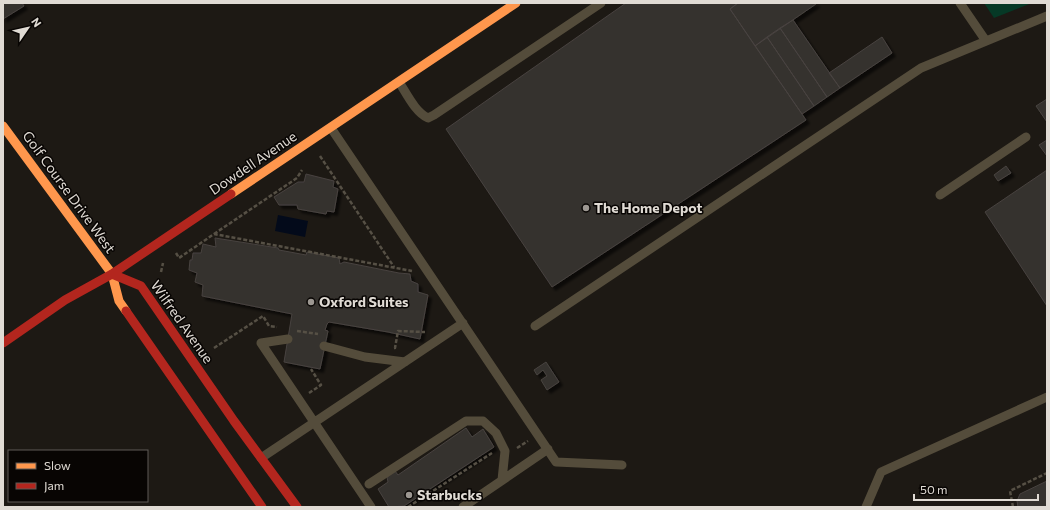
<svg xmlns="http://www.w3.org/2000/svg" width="1050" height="510" font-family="Commissioner,sans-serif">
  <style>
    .green { fill: #063926 }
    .water { fill: #030a1a }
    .building { fill: #35312e; stroke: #484340; filter: url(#shadow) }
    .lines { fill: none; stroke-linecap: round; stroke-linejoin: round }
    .path { stroke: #565045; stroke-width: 2.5; stroke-dasharray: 4 2; stroke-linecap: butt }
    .lane { stroke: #544c3b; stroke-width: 9 }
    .slow { stroke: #ff974d; stroke-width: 9 }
    .jam { stroke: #b3261e; stroke-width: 9 }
    .poi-dot { fill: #9c9791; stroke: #080503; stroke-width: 1.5 }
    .labels { text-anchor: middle; stroke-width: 3; stroke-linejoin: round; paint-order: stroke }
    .street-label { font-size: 14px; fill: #e0dbd4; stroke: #080503 }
    .poi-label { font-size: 14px; font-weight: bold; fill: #e0dbd4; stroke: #080503; text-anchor: start }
  </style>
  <defs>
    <filter id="shadow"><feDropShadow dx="3.5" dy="3.5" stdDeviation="1" flood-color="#0009"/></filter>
  </defs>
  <rect width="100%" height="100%" fill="#1d1914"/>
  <path class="green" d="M984,3h48l-38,15z"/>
  <path class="water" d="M278,215l30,6 -3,16 -30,-6z"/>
  <path class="building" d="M3,3h19l2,3 -21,13z
    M626,3h112l-8,6 76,111 -254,167 -106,-158z
    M738,3h78v1l-61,42 -25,-37z
    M793,20l47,68 -13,9 -47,-69z
    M780,28l47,69 -13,9 -47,-69z
    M767,37l47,69 -12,8 -47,-68z
    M882,37l10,16 -52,35 -11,-15z
    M1047,99v23l-11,-16z
    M1047,140v16l-8,-11z
    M1006,166l5,7 -13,8 -4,-6z
    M1047,170v136l-62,-94z
    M306,174l28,7 -1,6 5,2 -4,23 -7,-1 -1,3 -28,-5 -1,-4h-18l-5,-8 24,-15h6z
    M215,238l63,10 1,2 27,5 1,-3 32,6 1,6 4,-2 55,11 11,1 1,7 7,3v8l10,3 -8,44 -32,-7 -59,-10 -2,2 -2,6 3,1 -8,38 -36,-7 8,-48 -90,-18 1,-11 -8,-3 2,-9 -8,-3 1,-10h2l1,-7h8l2,-9 13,3z
    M546,362l13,20 -12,8 -6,-10 6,-4 -4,-6 -6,5 -3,-5z
    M466,428l6,9 11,-8 11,18 -90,59 -15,1 -11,-18 10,-7 -1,-5 8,-6 3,4z
    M1047,481v26h-29l-1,-6 3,-7z"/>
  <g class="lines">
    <path class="path" d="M320,156l74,111
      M214,234l83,-56 5,-8
      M176,253l3,5 35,-24 198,37
      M161,272l2,-9
      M297,331l21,3
      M214,348l49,-32 6,10 8,1
      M394,348h1l3,-17 27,1
      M309,393l12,-8 -10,-16
      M517,448l11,-7
      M408,507l84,-54
      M1013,507l-3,-16 37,-18"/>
    <path class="lane" d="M960,3l26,38
      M399,82c8,12 16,30 29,36l6,-3 167,-112
      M331,128l225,334 66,3
      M940,195l86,-58
      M535,326l386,-258 126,-52
      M288,339l-27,4 110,164
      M324,346l41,11 40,5
      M261,458l202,-135
      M369,484l97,-63h17l13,12 9,18 -3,29
      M463,507l85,-58
      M866,507l15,-35 166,-75"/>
    <path class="slow" d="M3,126l109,148 7,27 7,10
      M231,194l285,-191"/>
    <path class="jam" d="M112,274l29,12 93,135 63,86
      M126,311l136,196
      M3,343l62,-43 47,-26 119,-80"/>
  </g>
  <g class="poi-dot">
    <circle cx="586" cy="208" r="4"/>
    <circle cx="311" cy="302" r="4"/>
    <circle cx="409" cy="495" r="4"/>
  </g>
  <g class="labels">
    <g class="street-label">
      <text transform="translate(253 163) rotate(-34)" y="5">Dowdell Avenue</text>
      <text transform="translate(69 192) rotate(54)" y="5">Golf Course Drive West</text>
      <text transform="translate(182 322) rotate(55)" y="5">Wilfred Avenue</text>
    </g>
    <g class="poi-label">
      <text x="594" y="213">The Home Depot</text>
      <text x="319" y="307">Oxford Suites</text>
      <text x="417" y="500">Starbucks</text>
    </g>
  </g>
  <rect width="1050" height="510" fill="none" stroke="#e0dbd4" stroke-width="8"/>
  <rect x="8" y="450" width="140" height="52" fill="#080503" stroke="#5e5b57"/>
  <rect x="16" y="463" width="20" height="6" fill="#ff974d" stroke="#5e5b57"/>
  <text x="44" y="470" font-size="12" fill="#e0dbd4">Slow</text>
  <rect x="16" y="483" width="20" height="6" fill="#b3261e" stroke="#5e5b57"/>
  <text x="44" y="490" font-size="12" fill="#e0dbd4">Jam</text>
  <g transform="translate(28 28) rotate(56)" stroke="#080503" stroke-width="3" paint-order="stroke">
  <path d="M0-3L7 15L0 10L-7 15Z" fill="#e0dbd4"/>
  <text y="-6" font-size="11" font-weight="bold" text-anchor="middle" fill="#e0dbd4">N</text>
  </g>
  <path d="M914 494v6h124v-6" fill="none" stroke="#e0dbd4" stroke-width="2"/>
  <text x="920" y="494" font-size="12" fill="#e0dbd4" stroke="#080503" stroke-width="3" paint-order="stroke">50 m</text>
</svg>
